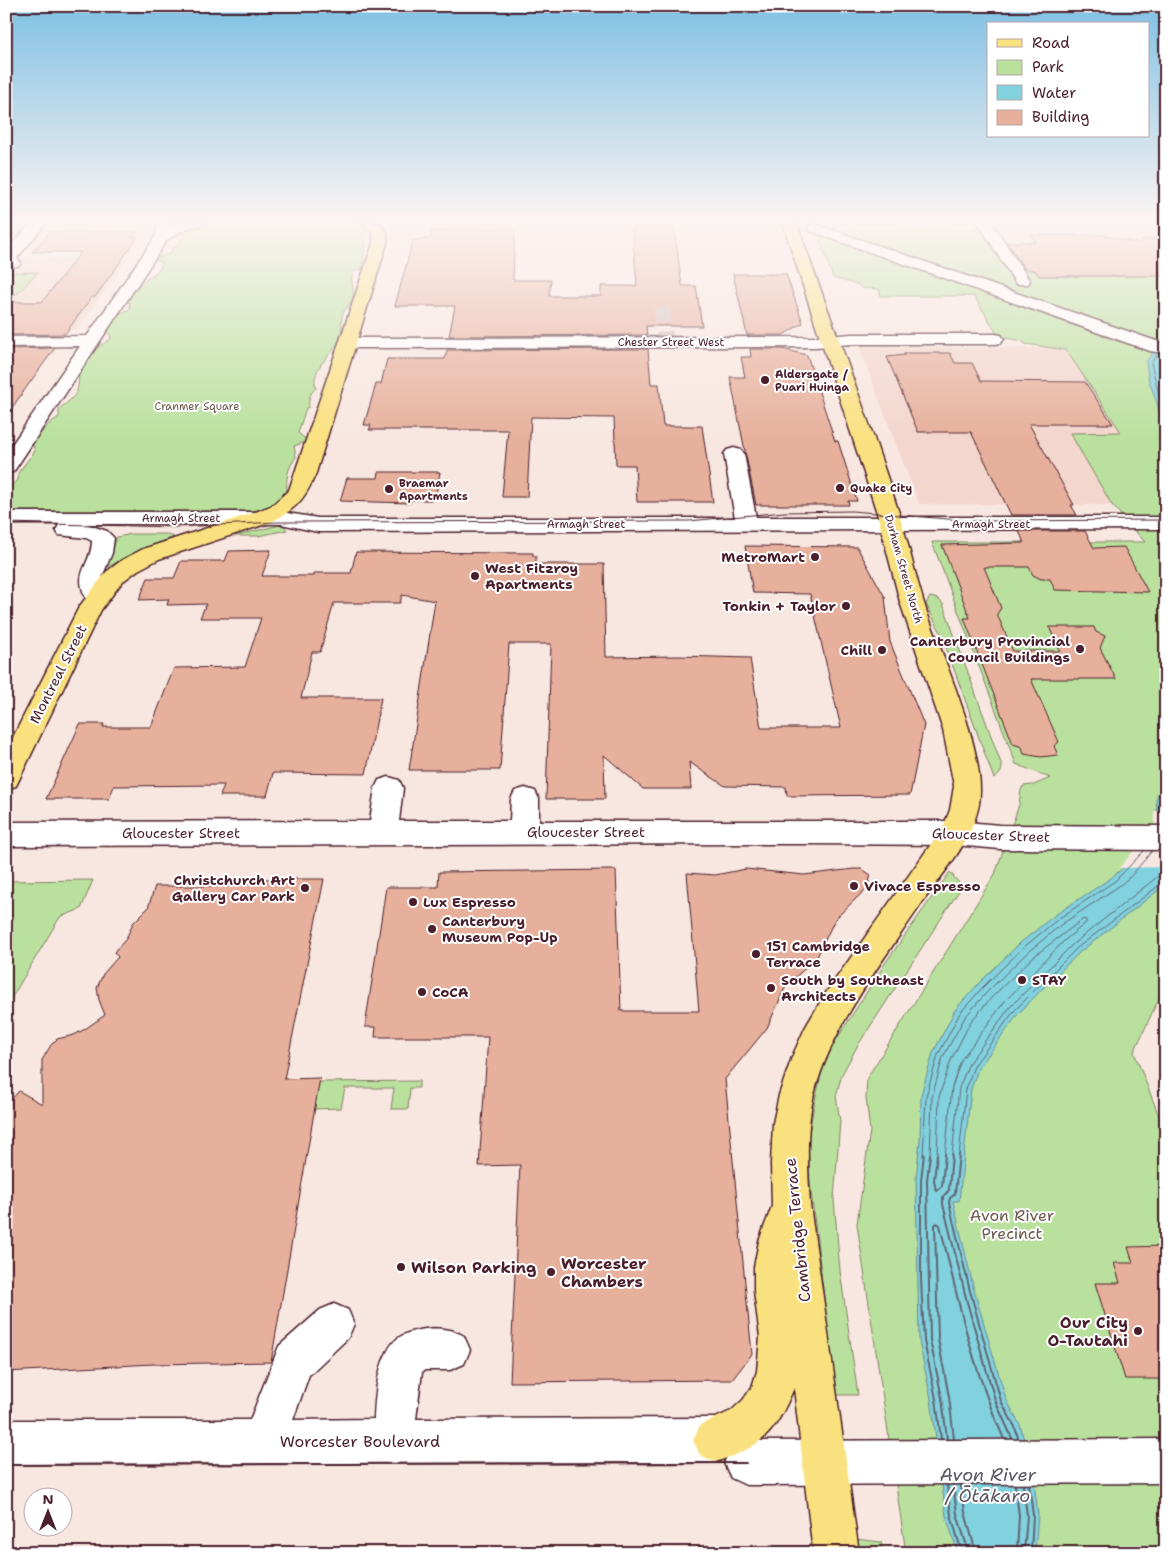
<svg xmlns="http://www.w3.org/2000/svg" width="1172" height="1559" font-family="'Shantell Sans',sans-serif">
  <style>
    .built { fill: #f3d6cc }
    .green { fill: #b9e19d; stroke: #828064 }
    .water { fill: #82d1de; stroke: #6c8a96 }
    .pier { fill: #f8e7e1 }
    .lines { fill: none; stroke-linecap: round; stroke-linejoin: round }
    .shore-far1 { stroke: #606673; stroke-width: 1 }
    .shore { stroke: #606673; stroke-width: 2 }
    .building { fill: #e7b09c; stroke: #4a1f2b }
    .minor-tunnel { stroke: #d5bfbd; stroke-width: 16; stroke-dasharray: 16 8; stroke-linecap: butt }
    .minor-casing { stroke: #4a1f2b; stroke-width: 3 }
    .major-casing { stroke: #4a1f2b; stroke-width: 3 }
    .minor { fill: #fff; fill-rule: evenodd }
    .major { fill: #fae180; fill-rule: evenodd }
    .tram-far1 { stroke: #4a1f2b; stroke-width: 1 }
    .tram { stroke: #4a1f2b; stroke-width: 2 }
    .poi-dot { fill: #4a1f2b; stroke: #fff; stroke-width: 2 }
    .labels { text-anchor: middle; stroke-width: 4; stroke-linejoin: round; paint-order: stroke }
    .far-street-label { font-size: 11px; fill: #4a1f2b; stroke: #fff }
    .far-poi-label { font-size: 11px; font-weight: bold; fill: #4a1f2b; stroke: #fff; text-anchor: start }
    .far-park-label { font-size: 11px; fill: #6b594d; stroke: #fff }
    .poi-label { font-size: 14px; font-weight: bold; fill: #4a1f2b; stroke: #fff; text-anchor: start }
    .street-label { font-size: 14px; fill: #4a1f2b; stroke: #fff }
    .near-park-label { font-size: 16px; fill: #6b594d; stroke: #fff }
    .near-street-label { font-size: 16px; fill: #4a1f2b; stroke: #fff }
    .near-poi-label { font-size: 16px; font-weight: bold; fill: #4a1f2b; stroke: #fff; text-anchor: start }
    .near-water-label { font-size: 18px; font-style: italic; fill: #5b5461; stroke: #fff }
  </style>
  <rect width="100%" height="100%" fill="#f8e7e1"/>
  <filter id="ink" filterUnits="userSpaceOnUse"><feTurbulence type="fractalNoise" baseFrequency=".02" numOctaves="2"/><feDisplacementMap in="SourceGraphic" scale="10" xChannelSelector="R" yChannelSelector="G"/><feConvolveMatrix kernelMatrix="1 2 1 2 8 2 1 2 1" color-interpolation-filters="sRGB"/></filter>
  <g filter="url(#ink)">
    <path class="built" d="M6,228h35l-26,31 113,-1 -51,72h-71z
      M859,347l198,1 9,2 55,82 -51,1 42,72 -193,-1z"/>
    <path class="green" d="M222,221l8,2c33,0 118,-7 144,5l-10,13 2,1 -4,27 -9,3c-3,9 1,16 0,24 -2,7 -6,11 -10,17 -3,7 0,16 -2,24 -4,15 -32,30 -25,51 -6,5 -8,11 -7,19l-3,1 -8,25 10,8 -14,5 2,11c-9,12 -10,21 -9,36l-11,14 -25,4h-244l3,-4 -4,-1v-17l12,-9v-7l17,-22 -3,-8 18,-20 9,-6v-8c19,-15 19,-14 20,-38l7,-7c0,-15 16,-17 25,-26l-4,-12 11,-12 12,-5 -2,-15 32,-25 2,-6 -9,-4 17,-5 2,-6 5,-2 13,-20h13z
      M843,230h139l31,47 7,-10 33,9h85l28,-8v715l-32,69 32,82v419h-260l-49,-329 13,-93 -4,-33 1,-20 128,-204 24,-69 2,-15 2,-4 11,-1 16,-7 -34,-14 -84,-222h213l-33,-37 -42,-72 51,-1 -55,-82 -41,-6 -2,-3 -24,-4 -25,-41h-93l-2,-7 -18,-1 -2,-3 -26,-7 -13,-38 5,-6z
      M38,272l-21,22 -11,1v-22z
      M280,525l4,1 3,4 -29,6h-24z
      M132,534h35l7,3 -36,14 -32,17 11,-31z
      M930,597l8,2 5,5 59,162c0,7 -3,9 -8,13l-54,-148 -14,-27z
      M950,872l9,11v8l-101,154 -16,29 -6,22 4,25 -6,78 6,72 18,124h-22l-26,-212 -2,-44 6,-34 8,-34 11,-26 53,-83z
      M93,880l-12,29 -21,8 -54,90v-126z
      M419,1081v7h-9l-2,21h-17l3,-21h-49l-4,20 -27,1 5,-27z
      M855,1539l26,3 2,11h-25z"/>
    <path class="water" d="M1166,342v100l-9,-39 -8,-22 -3,-19 10,-14z
      M1166,774v110l-86,68 -31,30 -31,32 -40,55 -7,20 -12,112h-6l21,89 32,109 14,26 13,48 5,42 -3,38h-77l-12,-37 -15,-117 -12,-58 -3,-162 4,-39 1,-45 12,-42 22,-43 24,-27 41,-40 35,-28 56,-37 12,-10 35,-41 -2,-28z"/>
    <path class="pier" d="M1154,811h12v56l-47,1 36,-42z"/>
    <g class="lines">
      <path class="shore-far1" d="M1158,353l-7,10 15,60
        M923,1156l3,-60 12,-41 22,-42 23,-26 41,-40 34,-28 57,-38 29,-30
        M930,1156l2,-59 11,-40 22,-40 23,-26 40,-39 34,-28 57,-38 12,-10 21,-25
        M937,1156l2,-59 12,-37 20,-39 22,-25 40,-39 50,-38 3,1v3l-20,16 -61,62 -44,59 -9,27 -7,69
        M952,1156l7,-68 10,-25 41,-56 63,-63 84,-67 9,-3
        M959,1156l7,-67 8,-23 40,-55 63,-63 89,-68"/>
      <path class="shore" d="M924,1154l-3,26v99l3,62 12,58 5,40
        M930,1154l-3,26 3,160 12,58 5,41
        M937,1154l-3,26 2,11 6,-5 3,-32
        M952,1154l-3,36 -6,7v7l24,98 28,98 17,38
        M959,1154l-4,40 -5,4 -1,5 21,88 31,110 14,26 3,11
        M954,1439l-5,-42 -11,-58 -3,-114 2,-2 3,2c17,72 33,146 64,214
        M947,1485l4,30 11,38
        M953,1485l4,29 12,39
        M961,1485l4,27 11,41
        M1015,1485l4,30 -2,38
        M1023,1485l4,30 -3,38
        M1029,1485l4,30 -2,38"/>
    </g>
    <path class="building" d="M632,227h42l8,59h14l6,40h-56l1,9 -198,1 6,-30h-60l18,-66 17,-1 2,-8 76,-3v2h7l-2,50h38l-2,16h52v-10h36z
      M50,232h86l-4,5h6l-43,60h-3l-27,37 -59,1v-33h36l39,-50h-49z
      M1030,235h73l37,9 4,-5h22v37h-127l-3,-5 -12,-3 -17,-26h29z
      M733,274h53l17,49 -20,12h-36z
      M55,348l-19,26 -30,42v-67z
      M648,349l3,35h8l4,42h39l11,76h-76l-2,-37h-19l-2,-47 -83,-1 -4,80h-25l6,-67h-139l2,-5h-7l12,-41h5l6,-25h58l2,-9z
      M750,349h32l25,6 28,86h3l19,60h-9l1,4h-93l-26,-128h15l-4,-20h10z
      M904,353h46l5,10h17l9,18 104,1 28,42h-84l45,81h-3l6,10h-66l-40,-83h-53l-31,-75 18,-2z
      M379,472h61l-5,28h-25v3l-70,-2 7,-23h31z
      M1019,531h66l9,17 30,-1 24,45 -93,-2 -5,-11h-9l-8,-4 -4,-8h-45l17,41 -4,6 16,37h47l-11,-24h45l2,5 9,4 -5,12 16,31h-85l28,63 -5,4 4,9 -17,2 -17,-3 -2,-7 -9,-3 -49,-126h6l-28,-73 82,-2z
      M745,546l112,1 28,50 5,45 34,83 -14,70 -123,1 -1,-9 -61,-1 -36,-24 2,27h-48l-39,-34 1,44h-59l5,-155h-42l-9,126h-91l26,-169 -33,-6 -2,8h-66l-14,49h-8l-11,46h80l-15,76 -93,-1 -6,23h-47l4,-11 -110,1 -5,13h-63l34,-75h24l-1,3h48l23,-59 71,-1 16,-49h-61l6,-14 -39,1 2,-6 -30,1 9,-22h26l7,-17h44l4,-10 42,-1 -9,26h52v-3h37l5,-21 177,1v3h3v8h68l2,93 73,-1 71,2 11,70h80l-31,-134 -57,-1z
      M746,869l58,6 50,-6h8l9,6 -4,13 -32,31 -18,38 -31,29 -19,42 -42,51 27,275 -20,26 -222,2 10,-217 -41,1 9,-129h-113l1,-10h-11l21,-140h52l1,-15 177,-2 5,141h78l-12,-138 28,2z
      M241,879h83l-40,200 36,-1 -49,284 -118,2 -147,8v-267l13,-14 23,13v-44l9,-15 6,-6 17,-4 11,-6 20,-14 -6,-15 -2,-12 6,-14 15,-17 -4,-5 12,-13 7,-16 15,-15 7,-22h84z
      M1166,1246v133h-41l-30,-96h25l-6,-20h19l-5,-16z"/>
    <g class="lines">
      <path class="minor-tunnel" d="M661,308l5,34"/>
      <g class="minor-casing">
        <path id="minor" d="M33,221h15l-31,37 4,5 -3,3h-12v-15z
          M154,221h14l3,5 11,-5h25l-2,3 -19,5 -19,11 -151,228 -3,4 -7,2v-21l74,-107 -74,1v-10l81,-1 68,-99 2,-11z
          M977,221h14l39,60 -2,3h-12z
          M815,224l347,119 3,4 -3,4 -6,1 -6,-1 -340,-120 -2,-3 2,-3z
          M852,334h143l6,1 3,4 -3,4 -6,1h-143l-36,3 -468,1 -6,-1 -3,-4 3,-4 6,-1 468,-1z
          M734,448l7,2 3,4 12,63h410v12l-848,3 -37,-8h-195l21,7 7,7 -2,15 -10,24 7,21 -4,5 -8,3 -8,-3c-19,-30 2,-35 3,-62l-6,-3 -27,-3 -3,-5 3,-5 4,-1h-57v-12h275l37,6h417l-11,-64 3,-4z
          M389,777l10,3 4,8 -4,33h111l1,-22 4,-8 10,-3 10,3 4,8v22h416l45,4 166,1v24l-166,-1 -45,-4 -150,-1 -799,2v-24l364,-1 5,-33 4,-8z
          M334,1304l14,6 6,14 -6,14 -39,37 -16,45 81,-1c1,-24 3,-54 18,-75 11,-15 41,-18 58,-14 5,1 10,4 14,6l6,14 -6,14 -14,6h-25l-3,2 -6,47 299,-1 15,7 7,15 -3,6 12,-5 420,-2v44l-420,2 -15,-7 -7,-15 3,-6 -12,5 -709,2v-44h244l29,-74 41,-36z"/>
      </g>
      <g class="major-casing">
        <path id="major" d="M361,221l18,2 8,10v10l-71,230c-11,27 -21,37 -47,50l-110,36 -21,11 -16,12 -21,28 -85,176 -10,3v-38l73,-144 27,-35 16,-12 21,-11 110,-36 18,-7 18,-16 84,-247v-10z
          M782,221h14c34,97 72,194 103,292 9,29 15,58 24,87 16,53 68,157 55,209 -8,34 -34,63 -54,91 -41,61 -101,136 -113,209 -5,32 -3,64 -1,96l49,348h-46l-19,-165c-20,47 -31,58 -79,74l-15,-7 -7,-15 7,-15 31,-14 12,-11 9,-13 5,-16 3,-34 -6,-46v-24l5,-26 13,-35 -1,-42 2,-41 6,-28 13,-38 13,-29 20,-34 118,-167 7,-17 4,-24 -11,-56 -43,-128 -23,-89z"/>
      </g>
      <use href="#minor" class="minor"/>
      <use href="#major" class="major"/>
      <path class="tram-far1" d="M6,523l171,4 102,-5 410,-1 95,-9 68,-1 119,10 195,-1"/>
      <path class="tram" d="M6,1465l740,-2"/>
    </g>
  </g>
  <linearGradient id="sky" x2="0" y2="1"><stop stop-color="#7fc0e4"/><stop offset="0.5" stop-color="#fcf4f2"/><stop offset="1" stop-color="#fcf4f2" stop-opacity="0"/></linearGradient>
  <rect width="1172" height="440" fill="url(#sky)"/>
  <g class="poi-dot">
    <circle cx="765" cy="380" r="5"/>
    <circle cx="840" cy="488" r="5"/>
    <circle cx="389" cy="489" r="5"/>
    <circle cx="815" cy="557" r="5"/>
    <circle cx="475" cy="576" r="5"/>
    <circle cx="846" cy="606" r="5"/>
    <circle cx="1080" cy="649" r="5"/>
    <circle cx="882" cy="650" r="5"/>
    <circle cx="854" cy="886" r="5"/>
    <circle cx="305" cy="888" r="5"/>
    <circle cx="413" cy="902" r="5"/>
    <circle cx="432" cy="929" r="5"/>
    <circle cx="756" cy="954" r="5"/>
    <circle cx="1022" cy="980" r="5"/>
    <circle cx="771" cy="988" r="5"/>
    <circle cx="422" cy="992" r="5"/>
    <circle cx="401" cy="1267" r="5"/>
    <circle cx="551" cy="1272" r="5"/>
    <circle cx="1138" cy="1331" r="5"/>
  </g>
  <g class="labels">
    <g class="far-street-label">
      <text x="671" y="346">Chester Street West</text>
      <text x="181" y="522">Armagh Street</text>
      <text x="586" y="528">Armagh Street</text>
      <text x="991" y="528">Armagh Street</text>
      <text transform="translate(904 569) rotate(74)" y="4">Durham Street North</text>
    </g>
    <g class="far-poi-label">
      <text x="775" y="378">Aldersgate /<tspan x="775" dy="13">Puari Huinga</tspan></text>
      <text x="399" y="487">Braemar<tspan x="399" dy="13">Apartments</tspan></text>
      <text x="850" y="492">Quake City</text>
    </g>
    <g class="far-park-label">
      <text x="197" y="410">Cranmer Square</text>
    </g>
    <g class="poi-label">
      <text x="805" y="562" text-anchor="end">MetroMart</text>
      <text x="485" y="573">West Fitzroy<tspan x="485" dy="16">Apartments</tspan></text>
      <text x="836" y="611" text-anchor="end">Tonkin + Taylor</text>
      <text x="1070" y="646" text-anchor="end">Canterbury Provincial<tspan x="1070" dy="16">Council Buildings</tspan></text>
      <text x="872" y="655" text-anchor="end">Chill</text>
      <text x="295" y="885" text-anchor="end">Christchurch Art<tspan x="295" dy="16">Gallery Car Park</tspan></text>
      <text x="864" y="891">Vivace Espresso</text>
      <text x="423" y="907">Lux Espresso</text>
      <text x="442" y="926">Canterbury<tspan x="442" dy="16">Museum Pop-Up</tspan></text>
      <text x="766" y="951">151 Cambridge<tspan x="766" dy="16">Terrace</tspan></text>
      <text x="781" y="985">South by Southeast<tspan x="781" dy="16">Architects</tspan></text>
      <text x="1032" y="985">STAY</text>
      <text x="432" y="997">CoCA</text>
    </g>
    <g class="street-label">
      <text transform="translate(58 674) rotate(-63)" y="5">Montreal Street</text>
      <text x="586" y="837">Gloucester Street</text>
      <text x="181" y="838">Gloucester Street</text>
      <text transform="translate(991 835) rotate(2)" y="5">Gloucester Street</text>
    </g>
    <g class="near-park-label">
      <text x="1012" y="1221">Avon River<tspan x="1012" dy="18">Precinct</tspan></text>
    </g>
    <g class="near-street-label">
      <text transform="translate(797 1230) rotate(-96)" y="6">Cambridge Terrace</text>
      <text x="360" y="1447">Worcester Boulevard</text>
    </g>
    <g class="near-poi-label">
      <text x="561" y="1269">Worcester<tspan x="561" dy="18">Chambers</tspan></text>
      <text x="411" y="1273">Wilson Parking</text>
      <text x="1128" y="1328" text-anchor="end">Our City<tspan x="1128" dy="18">O-Tautahi</tspan></text>
    </g>
    <g class="near-water-label">
      <text x="988" y="1481">Avon River<tspan x="988" dy="21">/ Ōtākaro</tspan></text>
    </g>
  </g>
  <rect width="1172" height="1559" fill="none" stroke="#fff" stroke-width="25"/>
  <rect x="12" y="12" width="1147" height="1534" fill="none" stroke="#4a1f2b" stroke-width="2" filter="url(#ink)"/>
  <rect x="987" y="22" width="162" height="115" fill="#ffffff" stroke="#b7a5aa"/>
  <rect x="997" y="39" width="25" height="8" fill="#fae180" stroke="#b7a5aa"/>
  <text x="1032" y="48" font-size="15" fill="#4a1f2b">Road</text>
  <rect x="997" y="60" width="25" height="15" fill="#b9e19d" stroke="#b7a5aa"/>
  <text x="1032" y="72" font-size="15" fill="#4a1f2b">Park</text>
  <rect x="997" y="85" width="25" height="15" fill="#82d1de" stroke="#b7a5aa"/>
  <text x="1032" y="98" font-size="15" fill="#4a1f2b">Water</text>
  <rect x="997" y="110" width="25" height="15" fill="#e7b09c" stroke="#b7a5aa"/>
  <text x="1032" y="122" font-size="15" fill="#4a1f2b">Building</text>
  <g transform="translate(48 1512)"><circle r="24" fill="#ffffff" stroke="#b7a5aa"/>
  <path d="M0-4L9 19L0 12L-9 19Z" fill="#4a1f2b"/>
  <text y="-8" font-size="14" font-weight="bold" text-anchor="middle" fill="#4a1f2b">N</text>
  </g>
</svg>
